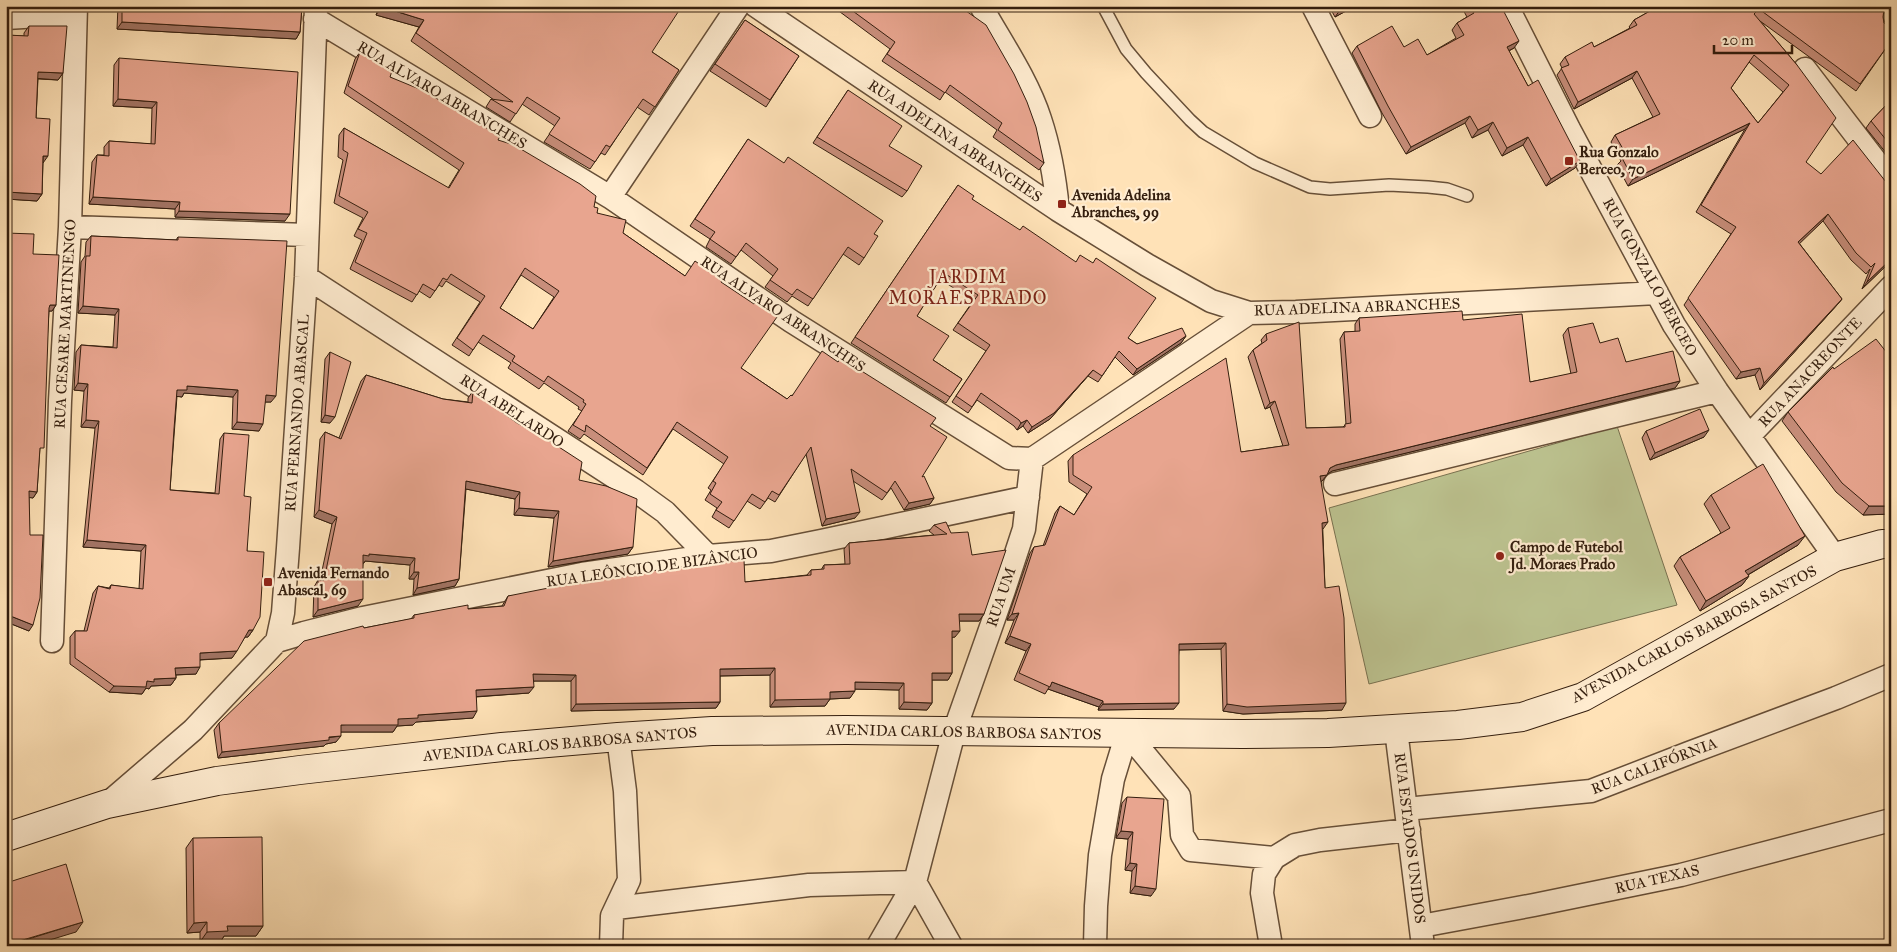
<svg xmlns="http://www.w3.org/2000/svg" width="1897" height="952" font-family="'IM FELL Great Primer',serif">
  <style>
    .green { fill: #bdc491; stroke: #787150 }
    .lines { fill: none; stroke-linecap: round; stroke-linejoin: round }
    .service-casing { stroke: #674f38; stroke-width: 14 }
    .minor-casing { stroke: #674f38; stroke-width: 25 }
    .secondary-casing { stroke: #341e0e; stroke-width: 30 }
    .service { stroke: #ffecd0; stroke-width: 11 }
    .minor { stroke: #ffecd0; stroke-width: 22 }
    .secondary { stroke: #ffecd0; stroke-width: 28 }
    .wall { fill: #c88e7b; stroke: #341e0e; fill-rule: evenodd }
    .shaded-wall { fill: #a27464; stroke: #341e0e }
    .building { fill: #e8a58f; stroke: #341e0e; fill-rule: evenodd }
    .poi-dot { fill: #8f2418; stroke: #ffecd0; stroke-width: 2 }
    .labels { text-anchor: middle; stroke-width: 4.5; stroke-linejoin: round; paint-order: stroke }
    .street-label { font-size: 15px; fill: #341e0e; stroke: #ffecd0 }
    .poi-label { font-size: 15px; font-weight: bold; fill: #341e0e; stroke: #ffecd0; text-anchor: start }
    .quarter-label { font-size: 18px; letter-spacing: 1px; fill: #7a1f14; stroke: #ffecd0 }
  </style>
  <rect width="100%" height="100%" fill="#ffe2b7"/>
  <filter id="stains"><feTurbulence type="fractalNoise" baseFrequency=".004" numOctaves="4"/><feColorMatrix values="0 0 0 0 .2 0 0 0 0 .09 0 0 0 0 .02 0 0 0 .5 -.17"/></filter>
  <radialGradient id="worn" r=".72"><stop offset=".6" stop-color="#630" stop-opacity="0"/><stop offset="1" stop-color="#630" stop-opacity=".3"/></radialGradient>
  <path class="green" d="M1617,426l60,179 -308,79 -40,-176z"/>
  <g class="lines">
    <g class="service-casing">
      <path id="service" d="M1103,6l23,43 20,24 44,47 13,12 52,31 55,24 20,2 59,-4 39,2 19,2 20,7"/>
    </g>
    <g class="minor-casing">
      <path id="minor" d="M756,6l302,204 89,55 64,36 38,12 47,-1 361,-19
        M981,6c20,36 46,73 59,113 10,30 15,60 18,91
        M1313,6l57,110
        M1507,6l62,123 105,196 43,66 118,166
        M6,18l69,-4
        M315,19l295,178 181,124 218,137 23,1 217,-146
        M1891,22v2
        M1805,69l86,112
        M610,197l128,-191
        M70,227l237,8
        M306,277l330,214 29,21 43,44
        M1750,435l141,-148
        M1335,484l382,-93
        M52,641l8,-240 10,-174 6,-221
        M277,641l27,-8 59,-15 219,-44 126,-18 63,-5 50,-10 207,-44
        M1396,730l27,216
        M1127,733l52,63 3,39 9,15 83,8
        M107,804l86,-74 84,-89 6,-28 5,-65 18,-271 10,-270
        M1406,809l185,-18 98,-38 147,-55 55,-23
        M616,908l193,-23 106,-3 36,64
        M1421,926l113,-21 147,-30 210,-55
        M611,946l1,-30 17,-36 -4,-89 -7,-54
        M878,946l37,-64 39,-150 50,-142 20,-61 8,-70
        M1095,946l1,-40 4,-51 13,-76 14,-46
        M1271,946l-9,-53 2,-19 10,-16 21,-13 25,-5 89,-10"/>
    </g>
    <g class="secondary-casing">
      <path id="secondary" d="M6,837l101,-33 110,-23 83,-11 202,-23 116,-10 94,-6 134,-1 397,4 85,-1 130,-8 64,-8 61,-20 252,-140 47,-13h9"/>
    </g>
    <use href="#service" class="service"/>
    <use href="#minor" class="minor"/>
    <use href="#secondary" class="secondary"/>
  </g>
  <path class="wall" d="M118,6h184l-2,26 -4,7 -179,-10z
    M379,6h201l72,46 27,18 -30,45 -12,-8 -32,48 -4,-2 -11,16 -46,-27 11,-16 -33,-22 -12,18 -24,-15 5,-8 3,1 -83,-59 8,-14 -43,-12z
    M832,6h127l85,157 -5,7 -46,-33 4,-7 -52,-38 -5,8 -58,-39 8,-12z
    M1329,6h26l-20,11z
    M1461,6h40l13,42 -5,3 19,35 47,82 -29,18 -23,-41 -21,11 -14,-26 -16,8 -7,-15 -59,31 -24,-41 -30,-60 5,-7 47,1 23,8 29,-17 -4,-8 5,-7 10,-6z
    M1659,6l163,4 69,-4v3l-6,1 -1,2 -1,5 8,24 -35,50 -96,-70 37,44 9,97 85,99 -29,28 8,-20 -4,5 -15,-14 -28,-39 -24,22 43,56 -5,6 -77,85 -5,-15 -19,4 -52,-74 47,-71 -35,-22 49,-83 -117,57 -11,-21 4,-4 -10,-19 4,-7 38,-18 -21,-39 -58,31 -17,-34 5,-7 -2,-4 5,-7 29,-10 36,-19 -1,-1 5,-7zM1749,62l34,30 -25,31 -27,-35z
    M745,20l54,36 -33,51 -56,-36z
    M29,26l34,47 -5,7 -20,-1 -2,39 7,45 -1,31 -5,7 -31,-2v-164l18,1v-3z
    M360,52l30,25 108,63 96,67 3,6 26,20 62,43 36,6 20,86 46,31 5,-4 138,31 -8,51 12,21 -4,6 -26,6 -13,-22 -9,12 -29,-19 2,37 -33,8 -16,-72 -31,48 -7,-4 -8,11 -13,-8 -18,27 -17,-11 5,-9 -12,-8 6,-10 -3,-2 16,-24 -51,-35 -30,46 -59,-41 -4,5 -12,-8 14,-20 -4,-2 1,-2 -35,-24 -5,6 -31,-21 3,-5 -33,-21 -9,14 -17,-11 28,-43 -34,-21 -4,6 -3,-2 -9,13 -11,-7 -7,11 -62,-33 12,-29 -8,-4 9,-18 -29,-15 9,-43 -5,-3 1,-22 5,-7 104,60 11,-18 -115,-77 11,-34zM521,275l33,22 -21,32 -33,-21z
    M119,58l166,163 -110,-4v-8l-86,-5 3,-42 5,-7h7v-8l5,-6 42,3 1,-36 -39,-2 1,-41z
    M848,90l41,56 18,45 -5,6 -89,-54z
    M1891,100v59l-25,-31 5,-7z
    M748,139l126,95 -10,24 -5,7 -16,-11 -35,52 -16,-10 -5,6 -22,-15 8,-11 -32,-26 -10,14 -25,-17 4,-8 -20,-13z
    M958,185l14,14 156,139 9,6 49,-8 -5,7 -48,32 -18,-18 -17,25 -10,-6 -38,43 -22,14 -5,-7 -6,4 -3,-4 -37,-26 -9,13 -16,-11 34,-51 -33,-21 20,-29 -33,-22 -23,37 16,44 29,19 -16,24 -95,-60z
    M6,233l27,21 23,51 -4,6h-3l-12,181 -4,6 -4,-1v134l-20,-8 -3,-2z
    M91,236l85,4 2,-3 93,165h-6l-6,29 -27,-2 1,-32 -49,-4 -2,4 -5,-1 -7,94 45,3 5,-54 4,-6 20,63 3,55 6,79 -5,7h-3l-13,21 -32,2 -4,14 -20,1v3l-5,7 -20,1 -2,3 -3,-1 -4,6 -33,-2 -39,-28v-27l5,-6h9l9,-38 5,-7 11,2 2,-3 28,4 2,-38 -58,-4 12,-119 -14,-1 3,-36 -10,-1 2,-38 5,-7 32,2 2,-32 -37,-2 3,-51 4,-6 1,-14z
    M1359,318l104,2 67,62 41,-8 -8,-39 5,-7 32,15 26,19 54,19 -5,7 -343,83 -5,3 -5,7 -1,1 4,106 17,122 -99,4 -20,-3 -2,-62 -42,1 -5,59 -76,1 1,-3 -51,-18 -3,5 -31,-14 12,-29 -21,-8 9,-23h-7l23,-67 4,-6 9,-1 12,-33 5,-7 14,9 13,-21 -18,-12 -1,-21 5,-6 168,-3 42,-6 -13,-39 -5,2 -17,-52 5,-7 9,-7 -1,-3 5,-6 40,94 37,-1 3,-3 -6,-85 4,-7h11v-8z
    M330,352v71l-9,-1 4,-63z
    M366,375l77,24 25,3v-4l5,-7 106,89 54,67 -5,7 -80,13 6,-49 -40,-3 1,-16 -49,-10 -7,90 -4,7 -42,9 1,-16h-5l1,-14 -45,-4 -1,2h-1l-5,43 -45,11 1,-30 4,-7h2l12,-56 -18,-7 6,-78 5,-7 14,6 22,-57z
    M1788,412l103,102 -28,1 -27,-23 -54,-71z
    M1646,431l58,6 -54,23 -8,-22z
    M1711,495l87,50 -50,30 1,1 -7,9 -42,26 -26,-45 6,-9 41,-24 -17,-29z
    M934,525l17,8 21,22 12,59 -5,7h-20l-4,16h-3v36l-4,7h-16v23l-5,7 -28,-1v-19l-44,-1 -5,9 -20,1 -5,7 -55,1v-32l-50,1v26l-4,6 -145,3v-30h-37l-5,12 -53,4 -3,21 -57,4 -3,3 -16,1 -4,6h-52l-5,10 -10,2 -2,2 -106,12 -4,-28 5,-7 145,-95 47,-9 3,-4 54,-6 34,-3 6,-10 237,-14 62,-7 4,-5h10l3,-5 21,-1 -1,-15 5,-6 85,-8 -5,-4z
    M1127,797l24,99 -21,-3 2,-22 -7,-1 3,-31 -12,-1 6,-35z
    M193,838l70,88 -7,10h-32l-3,5 -21,1v-10l-13,1 -1,-85z"/>
  <path class="shaded-wall" d="M1347,6h8l-20,11 5,-7z
    M1887,6h4v3l-6,1 -6,6z
    M382,7l42,13 -5,7 -43,-12z
    M122,22l178,10 -4,7 -179,-10z
    M1519,41l-5,7 -12,6 5,-7z
    M1637,71l-5,7 -58,31 4,-7z
    M38,72l25,1 -5,7 -25,-2z
    M118,99l39,3 -5,6 -39,-2z
    M1470,116l-5,7 -59,31 5,-7z
    M1493,122l-5,8 -16,8 6,-8z
    M1750,123l-5,6 -117,57 5,-7z
    M1528,137l-5,8 -21,11 5,-8z
    M43,156h5l-5,7z
    M1580,161l-5,7 -29,18 5,-7z
    M6,192l36,2 -5,7 -31,-2z
    M93,197l87,5 -5,7 -86,-5z
    M179,211l111,3 -5,7 -110,-4z
    M1828,214l-5,7 -29,28 4,-7z
    M1891,259v2l-29,28 5,-7z
    M1842,299l-5,6 -77,85 4,-7z
    M50,305h6l-4,6h-6z
    M83,306l36,3 -4,6 -37,-2z
    M1186,336l-5,7 -48,32 4,-6z
    M1760,368l-5,7 -19,4 5,-7z
    M1093,370l-5,6 -38,43 -22,14 4,-6z
    M1680,381l-5,7 -343,83 -6,4 4,-7 6,-3z
    M78,383l10,1 -4,7 -10,-1z
    M187,386l51,4 -5,7 -49,-4 -2,4 -9,-1 4,-6z
    M266,395l10,1 -5,6h-10z
    M1275,401l-5,6 -5,2 5,-6z
    M325,415l10,2 -5,6 -9,-1z
    M86,420l13,1 -4,7 -14,-1z
    M1027,420l-4,6 -6,4 4,-7z
    M237,422l26,2 -4,7 -27,-2z
    M1709,430l-5,7 -54,23 5,-7z
    M1327,475l-5,6 -7,2 5,-7z
    M466,481l54,11 -5,7 -54,-11z
    M29,491l8,1 -4,6 -8,-1z
    M934,498l-4,6 -26,6 5,-7z
    M1869,506h22v8l-28,1z
    M519,508l40,3 -5,7 -40,-3z
    M319,510l18,7 -5,7 -18,-7z
    M860,512l-5,6 -33,8 4,-7z
    M1328,522l-5,7h-6l5,-6z
    M1805,536l-7,9 -59,35 6,-9z
    M87,540l59,5 -5,6 -58,-4z
    M633,547l-5,7 -80,13 5,-6z
    M369,554l46,4 -5,7 -45,-4 -1,2 -6,-1 5,-7z
    M414,572h5l-5,7h-5z
    M1749,576l-7,9 -42,26 6,-10z
    M459,579l-4,7 -42,9 4,-7z
    M363,599l-5,7 -45,11 5,-7z
    M1019,613l-5,7h-7l5,-6z
    M959,614h25l-5,7h-24z
    M13,617l20,8 -4,6 -20,-8z
    M249,630h4l-5,7h-4z
    M952,631h8l-5,6 -8,1z
    M1010,636l21,8 -5,7 -21,-8z
    M1226,643l-5,6 -47,1 5,-6z
    M237,651l-5,7 -37,2 5,-7z
    M200,667l-4,7 -25,1 4,-7z
    M775,668l-5,7 -55,1 5,-7z
    M932,673h20l-4,7h-20z
    M533,674l43,1 -5,6h-42z
    M176,678l-5,7 -20,1 -2,3 -3,-1 -4,6 -33,-2 5,-6 33,-5 7,-2z
    M855,682l49,1 -5,7 -49,-1z
    M1052,682l51,19 -4,6 -51,-18z
    M534,687l-5,6 -58,4 5,-7z
    M855,691l-5,7 -20,1 -5,7 -55,1 5,-7 55,-8z
    M720,702l-4,6 -145,3 5,-7z
    M904,702l28,1 -5,7 -28,-1z
    M1179,703l-5,6 -76,1 5,-6z
    M1346,703l-4,7 -99,4 -20,-3 4,-7z
    M477,711l-4,7 -57,4 -3,3 -16,1 -4,6h-57l5,-7 57,-6 20,-4z
    M341,736l-5,6 -10,2 -2,2 -106,12 4,-6z
    M1121,831l12,1 -5,7 -12,-1z
    M1130,863l7,1 -5,7 -7,-1z
    M1135,886l21,3 -5,7 -21,-3z
    M83,922l-7,10 -46,14h-24z
    M207,922l-7,10 -13,1 7,-10z
    M227,926h36l-7,10h-32l-3,5 -21,1 7,-10z"/>
  <path class="building" d="M122,6h180l-2,26 -178,-10z
    M382,6h198l6,5 3,-5h93l-30,46 27,18 -24,37 -12,-8 -33,48 -4,-2 -11,17 -46,-28 11,-16 -33,-21 -11,17 -25,-15 22,3 -97,-69 8,-13 -42,-13z
    M846,6h113l27,19 28,49 13,28 9,25 8,36 -46,-33 4,-7 -52,-38 -5,8 -58,-39 8,-12z
    M1338,6h9l-7,4z
    M1470,6h31l18,35 -12,6 21,39 10,-6 42,81 -29,18 -23,-42 -21,11 -14,-26 -15,8 -8,-14 -59,31 -23,-41 -31,-60 35,-20 12,21 14,-8 9,16 37,-20 -7,-12 17,-10z
    M1659,6h160l3,4 3,-4h62l-3,3 -1,8 1,6 7,6v12l-31,43 -101,-75 -5,5 43,51 39,53 -30,44 15,12 32,-34 33,42 5,4v73l-24,23 8,-19 -4,4 -15,-14 -28,-39 -30,28 44,57 -78,84 -4,-15 -19,4 -53,-74 48,-71 -35,-22 49,-82 -117,56 -11,-21 5,-2 -12,-21 45,-21 -23,-43 -59,31 -17,-34 8,-3 -4,-8 27,-15 2,5 43,-22 -3,-5zM1754,55l35,30 -31,38 -27,-35z
    M745,20l54,36 -29,44 -55,-36z
    M29,26h38l-4,47 -25,-1 -2,46 14,1 -2,37h-5l-1,38 -36,-2v-157l22,1z
    M360,52l32,19 -2,6 34,14 76,45 -2,4 16,5 66,39 16,12 -2,11 4,1 -1,5 29,7 -3,13 62,43 10,-15 27,19 -1,2 33,22 1,-2 22,15 -36,51 46,31 4,-4 1,1 30,-45 16,11 3,-4 95,60 -6,8 17,11 -25,40 2,-1 10,22 -25,5 -14,-22 -8,12 -36,-24 9,43 -34,7 -15,-72 -32,48 -7,-4 -7,11 -13,-8 -18,27 -18,-11 6,-8 -12,-8 6,-11 -3,-2 15,-24 -51,-35 -30,46 -61,-43 -1,7 -12,-7 13,-21 -3,-2 1,-2 -36,-24 -4,6 -32,-21 3,-5 -32,-21 -10,15 -16,-12 28,-42 -34,-22 -4,6 -4,-2 -8,13 -12,-7 -6,11 -62,-33 12,-29 -9,-4 10,-17 -29,-16 9,-43 -5,-3 1,-22 105,60 15,-25 -116,-77zM525,268l34,23 -26,38 -33,-21z
    M119,58l179,14 -8,142 -111,-3 1,-9 -87,-5 4,-42 12,1v-15l46,3 2,-42 -39,-3z
    M848,90l54,36 -13,20 33,20 -15,25 -90,-54z
    M1891,100v46l-20,-25z
    M748,139l36,24 4,-6 95,64 -9,13 4,2 -14,22 -16,-11 -35,52 -16,-10 -5,6 -22,-15 8,-11 -32,-26 -10,14 -26,-18 5,-7 -20,-13z
    M958,185l16,11 -2,3 48,31 3,-4 53,36 4,-7 13,8 3,-5 60,40 -28,40 9,6 45,-16 4,8 -49,33 -18,-18 -17,25 -9,-6 -39,43 -22,14 -5,-7 -6,3 -2,-3 -38,-27 -9,14 -16,-11 34,-51 -32,-22 20,-28 -34,-22 -27,43 32,20 -16,24 29,19 -12,18 -95,-60z
    M6,233l28,1 -1,20 26,1 -3,50h-6l-1,3 -5,140h-4l-3,44 -8,-1 1,44h13l-3,63 -7,27 -20,-8 -7,-5z
    M91,236l87,4v-3l109,4 -11,155 -10,-1 -3,29 -26,-2 1,-32 -51,-4v4h-10l-3,39 -4,61 49,4 5,-61 25,2 -5,61 7,1 -4,54 17,1 -4,65 -7,13h-4l-12,21 -37,2v14l-25,1 1,10 -22,1v3l-7,-1 -1,6 -32,-1 -39,-28v-27h12l11,-45 12,3 1,-4 32,4 3,-44 -59,-5 12,-119 -13,-1 2,-36 -10,-1 3,-38 36,3 2,-39 -36,-3 3,-50h4z
    M1462,311l1,9 59,-6 8,68 47,-10 -9,-44 25,-5 7,20 18,-5 8,24 47,-11 7,30 -344,84 -6,3 -3,7 -7,1 8,46 -6,1 3,65 14,-2 5,32 2,85 -99,4 -20,-3 -1,-61 -47,1v59l-76,1v-3l-51,-19 -2,5 -31,-14 12,-29 -21,-8 9,-23 -7,1 22,-67 11,-2 15,-39 14,9 18,-28 -19,-12v-20l153,-97 15,94 48,-7 -14,-44 -5,2 -17,-53 14,-10 -1,-6 33,-12 7,106 39,-1v-3l6,-1 -7,-91 16,-1 -1,-13z
    M1876,339l15,19v148h-22l-27,-23 -54,-71 45,-45 1,2z
    M330,352l21,10 -16,55 -10,-2z
    M366,375l77,24 29,4 1,-12 44,32 28,15 37,24 -3,18 27,6 31,13 -4,48 -80,14 6,-50 -40,-3 1,-16 -54,-11 -7,98 -42,9 2,-16h-5l1,-14 -46,-4v2l-6,-1v44l-45,11v-30h6l13,-63 -18,-7 6,-78 16,7z
    M1700,409l9,21 -54,23 -9,-22z
    M1763,464l42,72 -60,35 4,5 -43,25 -26,-44 50,-29 -19,-33z
    M946,522l5,11 17,-1 4,23 34,-5 -22,64h-25l1,17h-8v42h-20v30l-28,-1v-19l-49,-1v9l-25,1v7l-55,1v-32l-55,1v33l-144,2v-29l-43,-1 1,13 -58,3 1,21 -59,4v3l-20,1v6h-57v11l-12,1v3l-107,12 -3,-29 85,-82 59,-15 1,2 50,-10v-3l54,-10v4l36,-3 4,-10 81,-16 125,-18 30,-2 1,22 66,-7v-5l13,-1v-4l26,-1 -1,-21 98,-9 -13,-9z
    M1127,797l37,2 -8,90 -21,-3 2,-22 -7,-1 3,-31 -12,-1z
    M262,837l1,89h-36l1,5 -21,1v-10l-13,1 -1,-85z
    M66,864l17,58 -77,23v-62z"/>
  <g class="poi-dot">
    <rect x="1564" y="156" width="10" height="10" rx="2.5"/>
    <rect x="1057" y="199" width="10" height="10" rx="2.5"/>
    <circle cx="1500" cy="556" r="5"/>
    <rect x="263" y="577" width="10" height="10" rx="2.5"/>
  </g>
  <g class="labels">
    <g class="street-label">
      <text transform="translate(442 95) rotate(31)" y="5">RUA ALVARO ABRANCHES</text>
      <text transform="translate(955 141) rotate(34)" y="5">RUA ADELINA ABRANCHES</text>
      <text transform="translate(1650 277) rotate(61)" y="5">RUA GONZALO BERCEO</text>
      <text transform="translate(1357 307) rotate(-2)" y="5">RUA ADELINA ABRANCHES</text>
      <text transform="translate(783 314) rotate(34)" y="5">RUA ALVARO ABRANCHES</text>
      <text transform="translate(65 324) rotate(-87)" y="5">RUA CESARE MARTINENGO</text>
      <text transform="translate(1810 372) rotate(-47)" y="5">RUA ANACREONTE</text>
      <text transform="translate(512 411) rotate(33)" y="5">RUA ABELARDO</text>
      <text transform="translate(297 413) rotate(-86)" y="5">RUA FERNANDO ABASCAL</text>
      <text transform="translate(652 567) rotate(-8)" y="5">RUA LEÔNCIO DE BIZÂNCIO</text>
      <text transform="translate(1001 597) rotate(-71)" y="5">RUA UM</text>
      <text transform="translate(1694 634) rotate(-28)" y="5">AVENIDA CARLOS BARBOSA SANTOS</text>
      <text transform="translate(964 732) rotate(1)" y="5">AVENIDA CARLOS BARBOSA SANTOS</text>
      <text transform="translate(560 744) rotate(-5)" y="5">AVENIDA CARLOS BARBOSA SANTOS</text>
      <text transform="translate(1654 766) rotate(-21)" y="5">RUA CALIFÓRNIA</text>
      <text transform="translate(1410 838) rotate(83)" y="5">RUA ESTADOS UNIDOS</text>
      <text transform="translate(1657 879) rotate(-13)" y="5">RUA TEXAS</text>
    </g>
    <g class="poi-label">
      <text x="1579" y="157">Rua Gonzalo<tspan x="1579" dy="17">Berceo, 70</tspan></text>
      <text x="1072" y="200">Avenida Adelina<tspan x="1072" dy="17">Abranches, 99</tspan></text>
      <text x="1510" y="552">Campo de Futebol<tspan x="1510" dy="17">Jd. Moraes Prado</tspan></text>
      <text x="278" y="578">Avenida Fernando<tspan x="278" dy="17">Abascal, 69</tspan></text>
    </g>
    <g class="quarter-label">
      <text x="968" y="283">JARDIM<tspan x="968" dy="21">MORAES PRADO</tspan></text>
    </g>
  </g>
  <rect width="1897" height="952" fill="none" stroke="#ffe2b7" stroke-width="25"/>
  <rect x="8" y="8" width="1882" height="937" fill="none" stroke="#341e0e" stroke-width="2.5"/>
  <rect x="12" y="12" width="1872" height="927" fill="none" stroke="#341e0e"/>
  <path d="M1714 45v8h78v-8" fill="none" stroke="#341e0e" stroke-width="2.5"/>
  <text x="1722" y="45" font-size="15" fill="#341e0e" stroke="#ffecd0" stroke-width="4" paint-order="stroke">20 m</text>
  <rect width="100%" height="100%" filter="url(#stains)"/>
  <rect width="100%" height="100%" fill="url(#worn)"/>
</svg>
